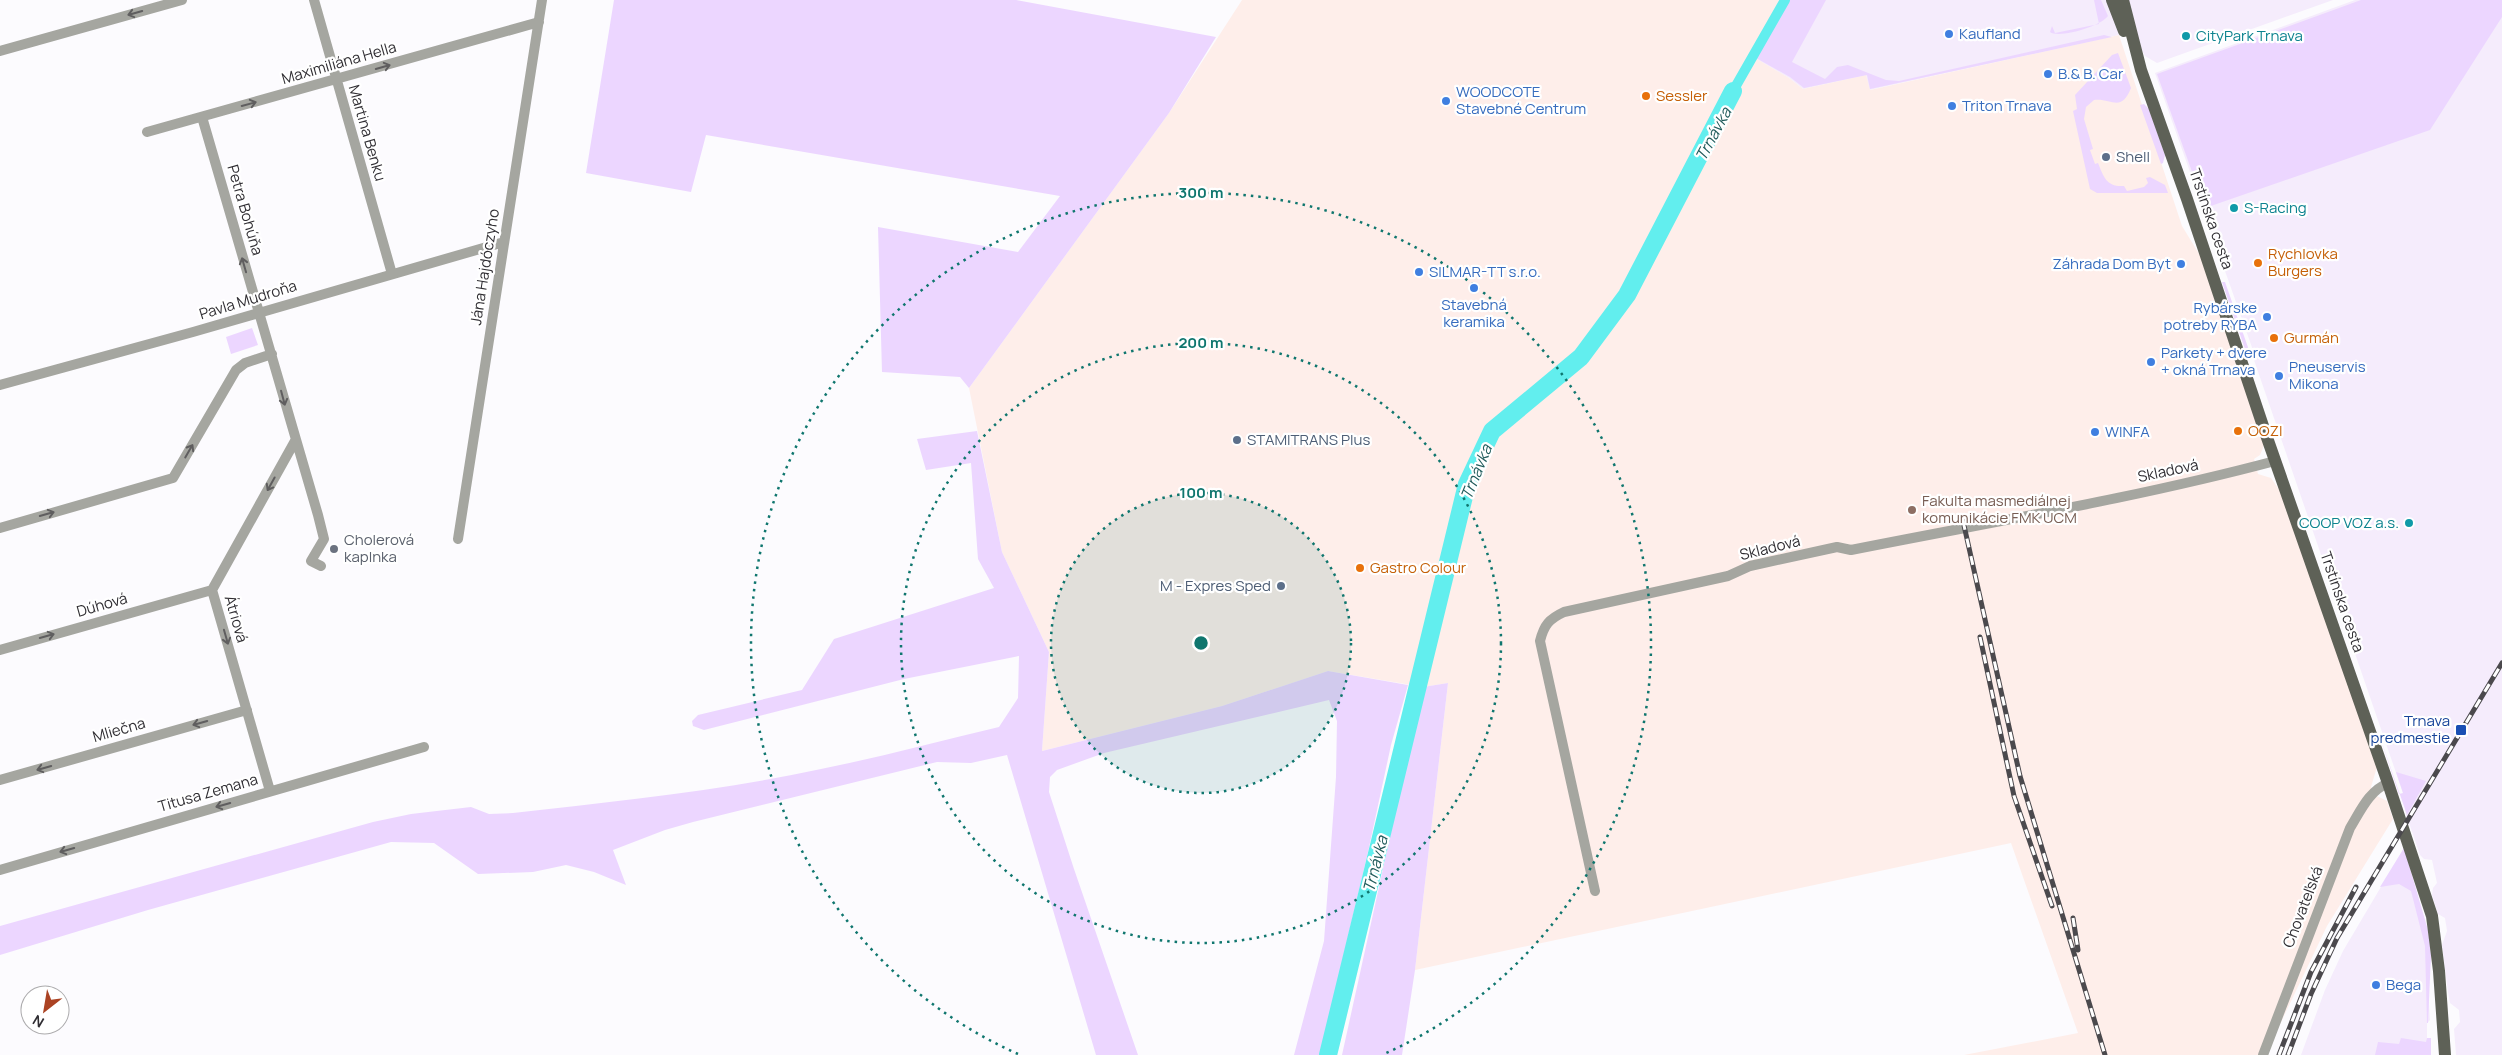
<svg xmlns="http://www.w3.org/2000/svg" width="2502" height="1055" font-family="Manrope,sans-serif">
  <style>
    .built { fill: #f5ecfc }
    .industrial { fill: #feeeea }
    .green { fill: #ecd6ff }
    .lines { fill: none; stroke-linecap: round; stroke-linejoin: round }
    .canal { stroke: #62eeee; stroke-width: 10 }
    .river { stroke: #62eeee; stroke-width: 18 }
    .minor { stroke: #a5a6a0; stroke-width: 10 }
    .major { stroke: #5e6157; stroke-width: 12 }
    .rail-casing { stroke: #4b494d; stroke-width: 5 }
    .rail { stroke: #fff; stroke-width: 3; stroke-dasharray: 9; stroke-linecap: butt }
    .oneway { stroke: #5f5e5f }
    .ring { fill: none; stroke: #0f766e; stroke-width: 2.5; stroke-dasharray: 2.5 5 }
    .shop-dot { fill: #3f7fe0; stroke: #fff; stroke-width: 2 }
    .culture-dot { fill: #0f9aa8; stroke: #fff; stroke-width: 2 }
    .food-dot { fill: #e8710a; stroke: #fff; stroke-width: 2 }
    .service-dot { fill: #5c6f8a; stroke: #fff; stroke-width: 2 }
    .education-dot { fill: #8d6e63; stroke: #fff; stroke-width: 2 }
    .worship-dot { fill: #6b7280; stroke: #fff; stroke-width: 2 }
    .transit-dot { fill: #1a4fb4; stroke: #fff; stroke-width: 2 }
    .labels { text-anchor: middle; stroke-width: 4.5; stroke-linejoin: round; paint-order: stroke }
    .shop-label { font-size: 15px; fill: #366cbe; stroke: #fff; text-anchor: start }
    .culture-label { font-size: 15px; fill: #0d838f; stroke: #fff; text-anchor: start }
    .street-label { font-size: 15px; fill: #302e33; stroke: #fff }
    .food-label { font-size: 15px; fill: #c56008; stroke: #fff; text-anchor: start }
    .service-label { font-size: 15px; fill: #4e5e75; stroke: #fff; text-anchor: start }
    .education-label { font-size: 15px; fill: #785e54; stroke: #fff; text-anchor: start }
    .worship-label { font-size: 15px; fill: #5b616d; stroke: #fff; text-anchor: start }
    .transit-label { font-size: 15px; fill: #164399; stroke: #fff; text-anchor: end }
    .water-label { font-size: 16px; font-style: italic; fill: #215c5c; stroke: #fff }
    .centre { fill: #0f766e; stroke: #fff; stroke-width: 2.5 }
    .ring-label { font-size: 15px; text-anchor: middle; font-weight: bold; fill: #0f766e; stroke: #fff; stroke-width: 4.5; stroke-linejoin: round; paint-order: stroke }
  </style>
  <rect width="100%" height="100%" fill="#fcfbfe"/>
  <path class="built" d="M1788,0h319l12,35 -250,55 -3,-15 -63,14 -14,-11 -33,-19z
    M2126,0h207l-176,63 -12,-7 -7,-13z
    M2355,0h147v1055h-46l-2,-26 6,-7 -1,-12 -9,-7 -2,-11 -6,-47 5,-14 -2,-13 -7,-4 -6,-19 1,-7 4,-5 -5,-23 -8,-1 -4,-4 -14,-41 -3,-21 -149,-433v-7l-99,-280z
    M2404,848l27,107 -3,33 2,32 -3,3v15h4v17h-130l24,-65 18,-39z"/>
  <path class="industrial" d="M1242,0h538l-30,55 39,23 14,11 63,-14 4,15 249,-55 63,191 19,31 64,186 -5,12 -6,4 4,15 13,4 9,13 97,276 -6,20 6,9 10,5 6,18 -66,107 -56,117 -3,12h-304l114,-22 -67,-190 -596,127 33,-287 -25,4 -95,-16 -106,35 -180,45 7,-99 -47,-100 -33,-164 200,-275z"/>
  <path class="green" d="M614,0h402l200,37 -47,76 -200,275 -9,-11 -78,-5 -4,-145 140,25 42,-56 -354,-61 -15,57 -105,-19z
    M1788,0h38l-34,62 33,17 12,-12 11,-2 38,15 13,1 205,-46 8,2 -242,52 -3,-14 -63,13 -14,-11 -34,-19z
    M2094,0h7l7,16c-7,10 -49,23 -58,16l2,-6 3,7 44,-9z
    M2361,0h141v17l-72,113 -225,78 -48,-134z
    M2118,53l13,35c-10,25 -19,10 -37,12l-8,7 -2,12 9,30 -3,1 5,14 3,-1c6,15 9,24 26,23l3,5 17,-4 4,-4 -2,-5 4,-1 15,8 3,8h-71l-7,-4 -17,-78 4,-2 -2,-14 37,-40z
    M2144,104l5,5 16,46 -2,8 -2,1 -21,-59z
    M2222,282h3l25,71 -2,5z
    M252,328l6,17 -27,9 -5,-17z
    M977,431l25,121 47,100 -7,99 180,-45 106,-35 80,14 -17,60 -23,107 -48,203h-26l30,-114 12,-164 1,-56 -8,-21 -225,53 -47,17 -7,7 -1,15 25,77 64,186h-42l-89,-300 -36,8 -34,-1 -244,60 -28,8 -52,20 13,35 -32,-13 -28,-7 -33,7 -55,2 -44,-31 -43,-1 -243,68 -148,45v-29l373,-104 38,-8 60,-7 18,7 24,-1c103,-12 207,-22 308,-44 60,-12 119,-28 178,-42l19,-29 1,-42 -115,23 -200,51 -11,-4 -1,-5 6,-6 104,-25 32,-51 160,-51 -16,-29 -7,-96 -45,7 -9,-31z
    M1448,683l-33,287 -13,85h-60l81,-368z
    M2378,731l21,63 4,-1 -7,-21 30,9 -19,34z
    M2404,848l24,82 3,25 -3,68h-1l-2,-77 -14,-55 -12,-7 -19,3z
    M2401,1038l25,4 1,-4h4v17h-56l3,-13 21,2z"/>
  <g class="lines">
    <path class="canal" d="M1733,91l52,-91"/>
    <path class="river" d="M1328,1055l139,-571 25,-53 89,-74 46,-62 106,-204"/>
    <path class="minor" d="M314,0l78,274
      M0,51l182,-51
      M202,117l116,398 6,24 -13,22 10,5
      M147,132l392,-110
      M0,385l193,-53 311,-90
      M0,528l173,-50 63,-108 9,-7 27,-9
      M458,539l84,-539
      M0,650l212,-60
      M0,780l247,-70
      M270,791l-58,-201 83,-149
      M0,870l424,-123
      M1595,891l-55,-250c4,-16 9,-22 24,-29l164,-36 22,-10 87,-19 14,3c141,-28 285,-52 424,-89
      M2263,1055l87,-227c11,-18 19,-37 38,-45"/>
    <path class="major" d="M2112,0l12,31
      M2123,0l18,70 46,129 77,230 124,354 44,133 7,55 6,84"/>
    <g class="rail-casing">
      <path id="rail" d="M1963,521l57,255 85,279
        M1980,637l34,159 38,110
        M2073,918l5,32
        M2279,1055l32,-83 45,-85
        M2288,1055l23,-61 26,-56 165,-275"/>
    </g>
    <use href="#rail" class="rail"/>
  </g>
  <defs><path id="oneway-shaft" d="M-6 0H5M1.5-3L5.5 0L1.5 3" fill="none" stroke-width="1.6" stroke-linecap="round" stroke-linejoin="round" transform="scale(1.25)"/></defs>
  <g class="oneway">
    <use href="#oneway-shaft" transform="translate(135 13) rotate(164)"/>
    <use href="#oneway-shaft" transform="translate(383 67) rotate(-16)"/>
    <use href="#oneway-shaft" transform="translate(249 104) rotate(-15)"/>
    <use href="#oneway-shaft" transform="translate(244 265) rotate(-106)"/>
    <use href="#oneway-shaft" transform="translate(283 398) rotate(75)"/>
    <use href="#oneway-shaft" transform="translate(189 451) rotate(-60)"/>
    <use href="#oneway-shaft" transform="translate(271 484) rotate(119)"/>
    <use href="#oneway-shaft" transform="translate(47 514) rotate(-16)"/>
    <use href="#oneway-shaft" transform="translate(47 636) rotate(-16)"/>
    <use href="#oneway-shaft" transform="translate(226 637) rotate(74)"/>
    <use href="#oneway-shaft" transform="translate(200 723) rotate(164)"/>
    <use href="#oneway-shaft" transform="translate(44 768) rotate(164)"/>
    <use href="#oneway-shaft" transform="translate(223 805) rotate(164)"/>
    <use href="#oneway-shaft" transform="translate(67 850) rotate(164)"/>
  </g>
  <circle cx="1201" cy="643" r="150" fill="#0f766e" fill-opacity=".12"/>
  <g class="ring">
    <circle cx="1201" cy="643" r="150"/>
    <circle cx="1201" cy="643" r="300"/>
    <path d="M1018 1054A450 450 0 1 1 1384 1054"/>
  </g>
  <g class="shop-dot">
    <circle cx="1949" cy="34" r="5"/>
    <circle cx="2048" cy="74" r="5"/>
    <circle cx="1446" cy="101" r="5"/>
    <circle cx="1952" cy="106" r="5"/>
    <circle cx="2181" cy="264" r="5"/>
    <circle cx="1419" cy="272" r="5"/>
    <circle cx="1474" cy="288" r="5"/>
    <circle cx="2267" cy="317" r="5"/>
    <circle cx="2151" cy="362" r="5"/>
    <circle cx="2279" cy="376" r="5"/>
    <circle cx="2095" cy="432" r="5"/>
    <circle cx="2376" cy="985" r="5"/>
  </g>
  <g class="culture-dot">
    <circle cx="2186" cy="36" r="5"/>
    <circle cx="2234" cy="208" r="5"/>
    <circle cx="2409" cy="523" r="5"/>
  </g>
  <g class="food-dot">
    <circle cx="1646" cy="96" r="5"/>
    <circle cx="2258" cy="263" r="5"/>
    <circle cx="2274" cy="338" r="5"/>
    <circle cx="2238" cy="431" r="5"/>
    <circle cx="1360" cy="568" r="5"/>
  </g>
  <g class="service-dot">
    <circle cx="2106" cy="157" r="5"/>
    <circle cx="1237" cy="440" r="5"/>
    <circle cx="1281" cy="586" r="5"/>
  </g>
  <circle class="education-dot" cx="1912" cy="510" r="5"/>
  <circle class="worship-dot" cx="334" cy="549" r="5"/>
  <rect class="transit-dot" x="2455" y="724" width="12" height="12" rx="2.5"/>
  <g class="labels">
    <g class="shop-label">
      <text x="1959" y="39">Kaufland</text>
      <text x="2058" y="79">B.&amp; B. Car</text>
      <text x="1456" y="97">WOODCOTE<tspan x="1456" dy="17">Stavebné Centrum</tspan></text>
      <text x="1962" y="111">Triton Trnava</text>
      <text x="2171" y="269" text-anchor="end">Záhrada Dom Byt</text>
      <text x="1429" y="277">SILMAR-TT s.r.o.</text>
      <text x="1474" y="310" text-anchor="middle">Stavebná<tspan x="1474" dy="17">keramika</tspan></text>
      <text x="2257" y="313" text-anchor="end">Rybárske<tspan x="2257" dy="17">potreby RYBA</tspan></text>
      <text x="2161" y="358">Parkety + dvere<tspan x="2161" dy="17">+ okná Trnava</tspan></text>
      <text x="2289" y="372">Pneuservis<tspan x="2289" dy="17">Mikona</tspan></text>
      <text x="2105" y="437">WINFA</text>
      <text x="2386" y="990">Bega</text>
    </g>
    <g class="culture-label">
      <text x="2196" y="41">CityPark Trnava</text>
      <text x="2244" y="213">S-Racing</text>
      <text x="2399" y="528" text-anchor="end">COOP VOZ a.s.</text>
    </g>
    <g class="street-label">
      <text transform="translate(339 63) rotate(-16)" y="5">Maximiliána Hella</text>
      <text transform="translate(367 133) rotate(74)" y="5">Martina Benku</text>
      <text transform="translate(245 210) rotate(74)" y="5">Petra Bohúňa</text>
      <text transform="translate(2211 219) rotate(71)" y="5">Trstínska cesta</text>
      <text transform="translate(485 267) rotate(-81)" y="5">Jána Hajdóczyho</text>
      <text transform="translate(248 300) rotate(-17)" y="5">Pavla Mudroňa</text>
      <text transform="translate(2168 471) rotate(-12)" y="5">Skladová</text>
      <text transform="translate(1770 548) rotate(-14)" y="5">Skladová</text>
      <text transform="translate(2342 602) rotate(71)" y="5">Trstínska cesta</text>
      <text transform="translate(102 605) rotate(-16)" y="5">Dúhová</text>
      <text transform="translate(236 619) rotate(74)" y="5">Átriová</text>
      <text transform="translate(119 730) rotate(-16)" y="5">Mliečna</text>
      <text transform="translate(208 793) rotate(-16)" y="5">Titusa Zemana</text>
      <text transform="translate(2303 907) rotate(-69)" y="5">Chovateľská</text>
    </g>
    <g class="food-label">
      <text x="1656" y="101">Sessler</text>
      <text x="2268" y="259">Rychlovka<tspan x="2268" dy="17">Burgers</tspan></text>
      <text x="2284" y="343">Gurmán</text>
      <text x="2248" y="436">OOZI</text>
      <text x="1370" y="573">Gastro Colour</text>
    </g>
    <g class="service-label">
      <text x="2116" y="162">Shell</text>
      <text x="1247" y="445">STAMITRANS Plus</text>
      <text x="1271" y="591" text-anchor="end">M - Expres Sped</text>
    </g>
    <g class="education-label">
      <text x="1922" y="506">Fakulta masmediálnej<tspan x="1922" dy="17">komunikácie FMK UCM</tspan></text>
    </g>
    <g class="worship-label">
      <text x="344" y="545">Cholerová<tspan x="344" dy="17">kaplnka</tspan></text>
    </g>
    <g class="transit-label">
      <text x="2450" y="726">Trnava<tspan x="2450" dy="17">predmestie</tspan></text>
    </g>
    <g class="water-label">
      <text transform="translate(1713 134) rotate(-62)" y="6">Trnávka</text>
      <text transform="translate(1476 472) rotate(-68)" y="6">Trnávka</text>
      <text transform="translate(1375 864) rotate(-76)" y="6">Trnávka</text>
    </g>
  </g>
  <circle cx="1201" cy="643" r="8" class="centre"/>
  <g class="ring-label">
    <text x="1201" y="198">300 m</text>
    <text x="1201" y="348">200 m</text>
    <text x="1201" y="498">100 m</text>
  </g>
  <g transform="translate(45 1010) rotate(211)"><circle r="24" fill="#ffffff" stroke="#acabad"/>
  <path d="M0-4L9 19L0 12L-9 19Z" fill="#ab4323"/>
  <text y="-8" font-size="14" font-weight="bold" text-anchor="middle" fill="#302e33">N</text>
  </g>
</svg>
